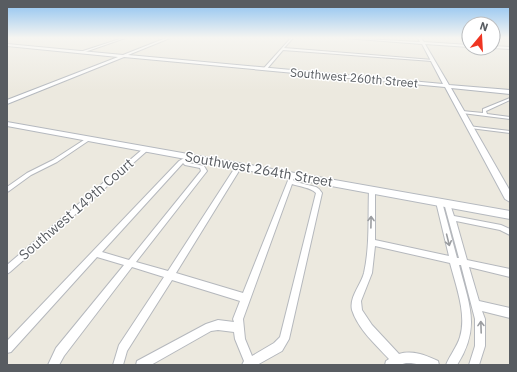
<svg xmlns="http://www.w3.org/2000/svg" width="517" height="372" font-family="'IBM Plex Sans',sans-serif">
  <style>
    .lines { fill: none; stroke-linecap: round; stroke-linejoin: round }
    .street-casing { stroke: #b5b8bd; stroke-width: 2 }
    .secondary-casing { stroke: #b5b9bf; stroke-width: 2 }
    .street { fill: #fff; fill-rule: evenodd }
    .secondary { fill: #fff; fill-rule: evenodd }
    .oneway { stroke: #9b9da0 }
    .labels { text-anchor: middle; stroke-width: 3; stroke-linejoin: round; paint-order: stroke }
    .far-street-label { font-size: 12px; fill: #585c61; stroke: #fff }
    .street-label { font-size: 14px; fill: #585c61; stroke: #fff }
  </style>
  <rect width="100%" height="100%" fill="#ece9df"/>
  <g class="lines">
    <g class="street-casing">
      <path id="street" d="M123,38h2l-43,15 -2,-1z
        M291,38h2l-9,10 149,12 -1,1 -149,-11 -17,20h-2v-2z
        M510,98v2l-24,11 1,3 23,3v2l-48,-6 -2,-1 2,-1 21,2v-4z
        M468,126l42,5v2l-40,-5h-2z
        M87,138h2l2,1 -34,23 -26,13 -22,16 -2,1v-5l20,-14 26,-13z
        M146,147l2,1v2l-138,122 -3,2v-9l137,-117z
        M186,157l3,2 -2,2 2,2 15,3 3,5 -71,91 32,9 68,-105 3,-2 2,1 1,1 -66,107 67,20 46,-115h4v2l3,2 20,5 3,2 3,4 -33,146 -7,12 -25,14h-15l2,-4 -9,-22 -1,-7 -16,-2 -7,1 -60,34h-15l1,-4 69,-37 12,-4 16,2 -1,-3 7,-18 -68,-21 -45,71 -4,14h-10l6,-20 45,-68 -32,-10 -68,89 -5,9h-11l8,-17 68,-83 -27,-8 -86,95 -4,1v-12l172,-180zM183,163l2,2 15,3 1,3 -72,89 -27,-8zM292,184c8,3 18,3 24,9l-36,144 -6,6 -22,13 -7,-17 -2,-20z
        M372,188l3,2v50l74,16 -13,-54 3,-2 3,2 15,56h2l-15,-55 1,-2h4l5,15 47,9 9,4v6l-10,-5 -44,-9 11,39 43,9v8l-41,-10 10,34 31,7v10l-28,-7 3,8v27l-6,19h-10l6,-19v-27l-14,-54h-2c10,40 22,62 -2,100h-11c4,-10 11,-18 14,-28 7,-23 -4,-51 -10,-74l-75,-17 -3,27 -11,28 1,9 10,15 27,29c14,-4 26,1 39,7l1,4h-17l-11,-2h-5l-7,2h-14l1,-4 3,-2c-13,-14 -31,-30 -37,-49 -3,-13 9,-25 12,-37 6,-27 4,-55 5,-83z"/>
    </g>
    <g class="secondary-casing">
      <path id="secondary" d="M166,38h4l-42,17 315,29 -21,-40 -77,-6 75,4 -2,-4h3l3,4 45,3v2l-44,-3 24,41 61,5v4l-59,-6 59,103v11l-5,-3 -60,-112 -321,-30 -117,47v-4l111,-43 -111,-11v-2l116,11z
        M493,46l17,1v2l-17,-1z
        M7,122l503,89v8l-503,-93z"/>
    </g>
    <use href="#street" class="street"/>
    <use href="#secondary" class="secondary"/>
  </g>
  <defs><path id="oneway-shaft" d="M-6 0H5M1.5-3L5.5 0L1.5 3" fill="none" stroke-width="1.6" stroke-linecap="round" stroke-linejoin="round"/></defs>
  <g class="oneway">
    <use href="#oneway-shaft" transform="translate(371 222) rotate(-89)"/>
    <use href="#oneway-shaft" transform="translate(448 240) rotate(76)"/>
    <use href="#oneway-shaft" transform="translate(481 327) rotate(-92)"/>
  </g>
  <linearGradient id="sky" x2="0" y2="1"><stop stop-color="#89c0f1"/><stop offset="0.42" stop-color="#f6f5f1"/><stop offset="1" stop-color="#f6f5f1" stop-opacity="0"/></linearGradient>
  <rect width="517" height="90" fill="url(#sky)"/>
  <g class="labels">
    <g class="far-street-label">
      <text transform="translate(354 78) rotate(5)" y="4">Southwest 260th Street</text>
    </g>
    <g class="street-label">
      <text transform="translate(259 169) rotate(10)" y="5">Southwest 264th Street</text>
      <text transform="translate(76 209) rotate(-41)" y="5">Southwest 149th Court</text>
    </g>
  </g>
  <rect width="517" height="372" fill="none" stroke="#585c61" stroke-width="16"/>
  <g transform="translate(481 36) rotate(18)"><circle r="19" fill="#ffffff" stroke="#bcbec0"/>
  <path d="M0-3L7 15L0 10L-7 15Z" fill="#ef3522"/>
  <text y="-6" font-size="11" font-weight="bold" text-anchor="middle" fill="#585c61">N</text>
  </g>
</svg>
